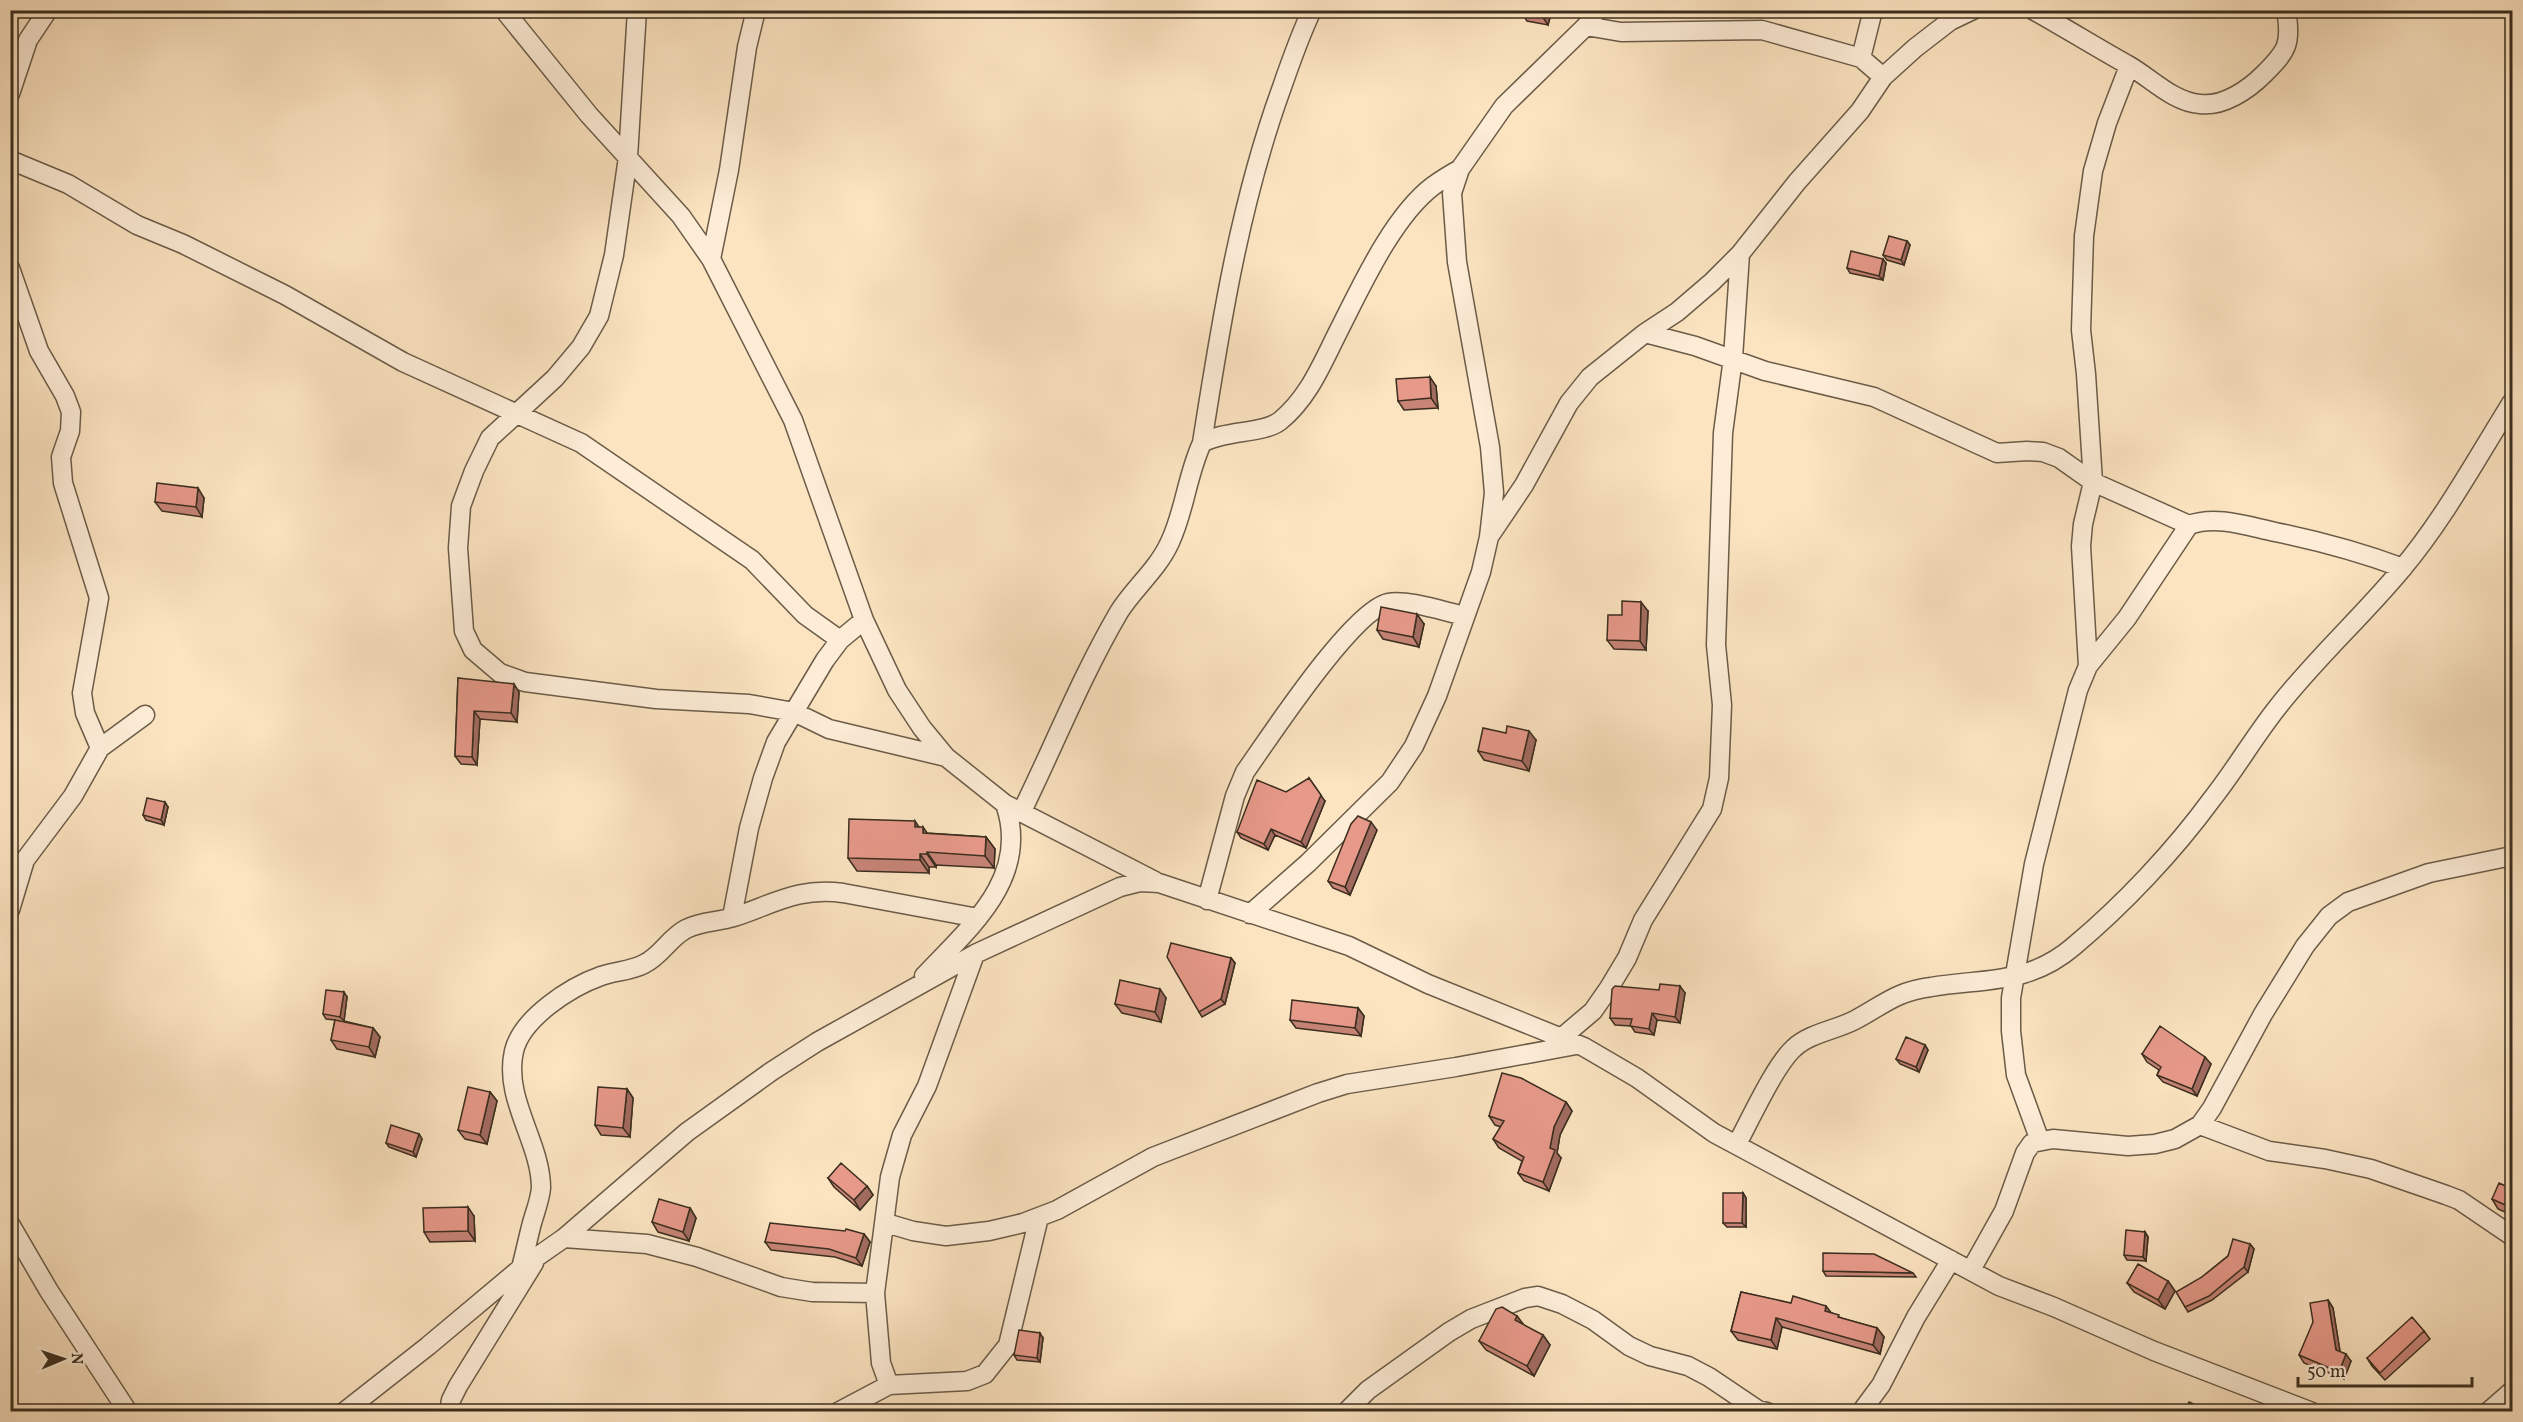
<svg xmlns="http://www.w3.org/2000/svg" width="2523" height="1422" font-family="Vollkorn,serif">
  <style>
    .lines { fill: none; stroke-linecap: round; stroke-linejoin: round }
    .street-casing { stroke: #6b5c48; stroke-width: 21 }
    .street { stroke: #fdedd7; stroke-width: 18 }
    .wall { fill: #c78477; stroke: #3b2e1f; stroke-width: 1.5 }
    .shaded-wall { fill: #a26b61; stroke: #3b2e1f; stroke-width: 1.5 }
    .building { fill: #e7998a; stroke: #3b2e1f; stroke-width: 1.5 }
  </style>
  <rect width="100%" height="100%" fill="#fce4c1"/>
  <filter id="stains"><feTurbulence type="fractalNoise" baseFrequency=".00333" numOctaves="4"/><feColorMatrix values="0 0 0 0 .2 0 0 0 0 .09 0 0 0 0 .02 0 0 0 .5 -.17"/></filter>
  <radialGradient id="worn" r=".72"><stop offset=".6" stop-color="#630" stop-opacity="0"/><stop offset="1" stop-color="#630" stop-opacity=".3"/></radialGradient>
  <g class="lines">
    <g class="street-casing">
      <path id="street" d="M504,10l85,105 92,101 30,43 82,161 71,200 33,70 25,38 24,29 59,47 150,77
        M637,10l-9,147 -14,98 -15,61 -18,31 -26,31 -65,60 -16,33 -13,35 -3,42 6,83 9,19 27,23 25,9 131,17 93,5 45,8 35,17 117,28
        M2033,10c32,18 63,37 95,55 23,13 45,37 72,39 23,3 48,-14 64,-30 23,-23 28,-30 22,-64
        M1586,26l35,6 141,-2 99,28 22,19
        M1861,58l12,-48
        M10,94l18,-54 20,-30
        M10,160l58,24 69,41 46,19 102,51 118,67 178,81 171,117 53,55 35,25
        M711,259l18,-89 18,-123 9,-37
        M10,268l29,83 26,45 6,16 -1,19 -9,26 2,26 36,115 -17,95 3,20 15,35
        M1645,333l50,13 70,25 109,26 123,56 30,-2 16,1 16,6 34,24 96,43
        M1202,443c19,-121 38,-241 80,-356 9,-26 18,-52 30,-77
        M1491,534l33,-49 45,-82 21,-26 55,-44 32,-21 35,-30 28,-28 57,-72 63,-71 23,-34 32,-29 35,-27 23,-11
        M2088,666l-7,-120 2,-22 10,-42 -7,-108 -5,-44 3,-94 9,-65 14,-48 22,-57
        M1021,813c33,-67 60,-136 98,-201 15,-24 39,-43 51,-70 15,-32 17,-67 32,-99 22,-13 61,-9 78,-22 28,-23 41,-55 57,-87 23,-45 55,-117 96,-148 8,-6 18,-12 27,-17
        M1207,900l28,-104 10,-24c24,-34 107,-161 143,-169 20,-4 57,9 77,13
        M10,910l15,-50 48,-64 27,-48 45,-33
        M1250,914l58,-51 82,-81 24,-36 23,-50 44,-124 8,-35 5,-44 -4,-46 -33,-185 -5,-69 8,-24 44,-63 82,-80 11,-16
        M732,917l17,-89 14,-50 13,-36 49,-82 15,-20 24,-20
        M924,976c45,-48 107,-98 81,-172
        M1560,1039l33,-28 16,-23 18,-30 16,-38 69,-111 7,-31 3,-73 -6,-60 7,-212 10,-75 7,-104
        M2200,1125l69,26 56,8 46,10 75,26 13,5 53,36
        M2040,1141l-24,-66 -5,-44v-33l23,-134 44,-174 10,-24 39,-48 62,-93c27,-10 58,1 86,7 44,9 85,20 128,36
        M1737,1144c13,-24 38,-79 57,-96 16,-15 42,-18 61,-28 30,-16 40,-28 76,-33 54,-9 98,-2 143,-41 49,-41 100,-95 138,-147 23,-29 42,-62 65,-91 38,-49 84,-90 124,-138 43,-51 76,-112 111,-168
        M886,1223l27,8 33,5 43,-5 34,-8 34,-13 96,-53 165,-64 29,-9 109,-17 120,-22
        M10,1224l39,67 79,121
        M564,1238l83,6 50,13 84,30 31,5 63,1
        M521,1268c4,-15 7,-30 11,-45 3,-11 8,-23 9,-35 0,-46 -38,-89 -27,-137 8,-33 56,-64 87,-75 14,-5 30,-5 43,-12 17,-8 25,-26 42,-35 15,-8 32,-7 48,-12 40,-13 64,-30 109,-24l135,25
        M1971,1270l33,-59 21,-58 7,-10 21,-4 75,7 27,-2 20,-5 25,-14 12,-17 51,-94 42,-68 24,-30 19,-14 81,-29 83,-17
        M889,1385l-8,-22 -6,-70 15,-116 12,-42 25,-49 48,-132
        M344,1412l84,-66 93,-78 43,-30 123,-106 85,-61 45,-29 158,-88 145,-67 20,-5 19,1 190,63 79,38 156,63 53,31 77,55 285,153 55,21 100,44 158,61
        M449,1412l2,-12 7,-14 76,-123
        M838,1412l51,-27 78,-4 18,-7 23,-29 31,-128
        M1346,1412l22,-22 81,-58 22,-13 54,-21 13,-2 24,8 31,16 36,26 21,10 38,10 21,11 49,33 9,2
        M1861,1412l20,-27 35,-68 35,-57
        M2488,1412l24,-21"/>
    </g>
    <use href="#street" class="street"/>
  </g>
  <path class="wall" d="M1552,10l-4,15 -21,-4 -6,-9z
    M1907,241l3,4 -6,20 -17,-5 -4,-5z
    M1886,263l-3,17 -33,-7 -3,-5z
    M1436,386l2,22 -34,2 -6,-9z
    M204,498l-2,19 -40,-6 -7,-9z
    M1648,611l-2,39 -32,-1 -7,-9 15,-25z
    M1424,624l-5,23 -36,-8 -6,-9z
    M458,678l61,14 -2,30 -37,-3 -3,46 -16,-1 -6,-8z
    M1536,740l-7,31 -45,-11 -6,-9z
    M1286,792l39,9 -19,47 -31,-13 -7,15 -27,-12 -4,-6z
    M168,807l-4,18 -18,-5 -3,-5z
    M919,827l8,6 59,4 9,12 -1,19 -58,-3v2h-7v6l-72,-2 -9,-13z
    M1377,830l-27,65 -17,-7 -5,-7z
    M1231,958l4,5 -10,41 -23,13 -3,-5z
    M1685,993l-5,30 -23,-3 -3,15 -19,-3 -4,-6 -16,-1 -5,-7z
    M347,997l-3,24 29,7 7,9 -5,20 -38,-8 -6,-9 4,-20 -9,-1 -3,-5z
    M1166,998l-5,24 -39,-9 -7,-9z
    M1358,1008l6,8 -3,20 -65,-8 -6,-8z
    M1925,1045l3,5 -9,22 -19,-8 -4,-5z
    M2142,1054l69,10 -14,32 -34,-14 -6,-7 2,-5 -12,-8z
    M627,1089l6,9 -3,39 -29,-2 -6,-10z
    M490,1092l7,9 -10,43 -22,-5 -7,-9z
    M1566,1102l6,9 -12,24 -3,18 4,5 -12,33 -25,-10 -6,-8 4,-12 -23,-13 -6,-9 8,-12 -6,-2 -6,-9z
    M419,1134l3,5 -6,18 -27,-10 -3,-4z
    M828,1178l39,8 6,9 -13,15 -26,-23z
    M2512,1189v26l-14,-6 -6,-10z
    M1743,1193l3,5v29h-19l-4,-4z
    M690,1208l6,10 -7,23 -31,-9 -6,-10z
    M474,1216l1,25 -45,1 -6,-10z
    M2145,1232l3,5 -2,24 -19,-1 -3,-5z
    M864,1234l6,8 -8,24 -27,-9 -64,-7 -6,-8z
    M2250,1244l4,5 -6,23 -36,28 -24,12 -3,-5 17,-30 26,-21z
    M1823,1271l90,2 3,4 -90,-1z
    M2168,1281l7,10 -10,18 -31,-17 -7,-9z
    M1741,1292l91,21 9,5 36,10 7,9 -4,17 -98,-27 -5,22 -39,-9 -7,-9z
    M2328,1300l5,8 7,44 11,9 -7,18 -40,-16 -5,-8z
    M1517,1316l6,9 20,10 7,10 -16,31 -48,-26 -7,-9z
    M2424,1331l6,8 -45,41 -13,-14 -5,-8z
    M1043,1338l-3,24 -23,-2 -3,-5z"/>
  <path class="shaded-wall" d="M1543,10h9l-4,15 -6,-9z
    M1907,241l3,4 -6,20 -3,-5z
    M1883,259l3,4 -3,17 -4,-4z
    M1430,377l6,9 2,22 -7,-10z
    M198,488l6,10 -2,19 -6,-10z
    M1641,602l7,9 -2,39 -6,-9z
    M1417,614l7,10 -5,23 -6,-10z
    M514,684l5,8 -2,30 -6,-9z
    M474,711l6,8 -3,46 -5,-8z
    M1529,731l7,9 -7,31 -7,-10z
    M1309,778l16,23 -19,47 -5,-6z
    M165,802l3,5 -4,18 -3,-5z
    M915,821l8,12v-6l9,13 -17,-13z
    M1371,822l6,8 -27,65 -5,-8z
    M1271,829l4,6 -7,15 -4,-6z
    M986,837l9,12 -1,19 -9,-12z
    M927,852l9,13v2l-9,-13z
    M920,854l9,13v6l-9,-13z
    M1231,958l4,5 -10,41 -4,-5z
    M1680,986l5,7 -5,30 -5,-6z
    M1160,989l6,9 -5,24 -6,-10z
    M344,992l3,5 -3,24 -4,-4z
    M1358,1008l6,8 -3,20 -6,-8z
    M1652,1013l5,7 -3,15 -5,-6z
    M373,1028l7,9 -5,20 -6,-10z
    M1925,1045l3,5 -9,22 -3,-5z
    M2205,1057l6,7 -14,32 -5,-7z
    M627,1089l6,9 -3,39 -7,-9z
    M490,1092l7,9 -10,43 -7,-9z
    M1566,1102l6,9 -12,24 -3,18 4,5 -12,33 -6,-9 11,-55z
    M419,1134l3,5 -6,18 -3,-5z
    M867,1186l6,9 -13,15 -6,-10z
    M1743,1193l3,5v29l-4,-4z
    M468,1207l6,9 1,25 -7,-10z
    M690,1208l6,10 -7,23 -6,-9z
    M2145,1232l3,5 -2,24 -3,-4z
    M864,1234l6,8 -8,24 -6,-8z
    M2250,1244l4,5 -6,23 -4,-5z
    M2168,1281l7,10 -10,18 -7,-9z
    M2328,1300l5,8 8,49 -5,-7z
    M1826,1306l7,9 -8,-4z
    M1517,1316l7,9 -9,-5z
    M1776,1318l6,9 -5,22 -6,-9z
    M1877,1328l7,9 -4,17 -7,-9z
    M1040,1333l3,5 -3,24 -3,-4z
    M1543,1335l7,10 -16,31 -7,-10z
    M2346,1354l5,7 -7,18 -5,-7z"/>
  <path class="building" d="M1521,10h22l-1,6 -21,-4z
    M1889,236l18,5 -6,19 -18,-5z
    M1851,251l32,8 -4,17 -32,-8z
    M1430,377l1,21 -33,3 -2,-22z
    M157,483l41,5 -2,19 -41,-5z
    M1622,601l19,1 -1,39 -33,-1 1,-25h14z
    M1381,607l36,7 -4,23 -36,-7z
    M458,678l56,6 -3,29 -37,-2 -2,46 -17,-1z
    M1507,726l22,5 -7,30 -44,-10 5,-23 23,5z
    M1309,778l12,17 -20,47 -30,-13 -7,15 -27,-12 20,-52 29,12z
    M147,798l18,4 -4,18 -18,-5z
    M1358,816l13,6 -26,65 -17,-6 23,-57z
    M849,819l66,2v6h8v6l63,4 -1,19 -58,-4v2h-7v6l-72,-2z
    M1171,943l60,15 -10,41 -22,13 -32,-55z
    M1120,980l40,9 -5,23 -40,-8z
    M1660,984l20,2 -5,31 -23,-4 -3,16 -19,-3 2,-7 -22,-1 2,-29 3,-3 44,4z
    M326,990l18,2 -4,25 -17,-3z
    M1292,1000l66,8 -3,20 -65,-8z
    M335,1020l38,8 -4,19 -38,-7z
    M2160,1026l45,31 -13,32 -35,-14 4,-8 -19,-13z
    M1906,1037l19,8 -9,22 -20,-8z
    M1502,1073l19,5 45,24 -12,25 -4,21 5,2 -12,32 -25,-9 6,-16 -31,-18 11,-18 -15,-5z
    M468,1087l22,5 -10,43 -22,-5z
    M598,1087l29,2 -4,39 -28,-3z
    M391,1125l28,9 -6,18 -27,-9z
    M841,1163l26,23 -13,14 -26,-22z
    M2499,1183l13,6v19l-20,-9z
    M1723,1193h20l-1,30h-19z
    M659,1199l31,9 -7,24 -31,-10z
    M468,1207v24l-44,1 -1,-24z
    M770,1223l75,8 1,-2 18,5 -8,24 -27,-9 -64,-7z
    M2126,1230l19,2 -2,25 -19,-2z
    M2233,1239l17,5 -6,23 -35,29 -24,11 -9,-15 26,-15 26,-21z
    M1823,1253l51,1 39,19 -90,-2z
    M2138,1264l30,17 -10,19 -31,-17z
    M1741,1292l50,11 2,-7 33,10 -1,5 14,4 -1,2 39,11 -4,17 -97,-27 -5,22 -40,-9z
    M2328,1300l8,50 10,4 -7,18 -40,-17 14,-33 -3,-19z
    M1502,1307l15,9 -2,4 28,15 -16,31 -48,-25 17,-32z
    M2412,1317l12,14 -44,42 -13,-15z
    M1019,1330l21,3 -3,25 -23,-3z
    M2189,1402l18,8 -1,2h-21z"/>
  <rect width="2523" height="1422" fill="none" stroke="#fce4c1" stroke-width="36"/>
  <rect x="12" y="12" width="2499" height="1398" fill="none" stroke="#3b2e1f" stroke-width="3"/>
  <rect x="18" y="18" width="2487" height="1386" fill="none" stroke="#3b2e1f" stroke-width="1.5"/>
  <g transform="translate(63 1359) rotate(88)" stroke="#fdedd7" stroke-width="4.5" paint-order="stroke">
  <path d="M0-4.5L10 22L0 15L-10 22Z" fill="#3b2e1f"/>
  <text y="-9" font-size="16" font-weight="bold" text-anchor="middle" fill="#3b2e1f">N</text>
  </g>
  <path d="M2298 1377v9h174v-9" fill="none" stroke="#3b2e1f" stroke-width="3"/>
  <text x="2307" y="1377" font-size="18" fill="#3b2e1f" stroke="#fdedd7" stroke-width="4.5" paint-order="stroke">50 m</text>
  <rect width="100%" height="100%" filter="url(#stains)"/>
  <rect width="100%" height="100%" fill="url(#worn)"/>
</svg>
